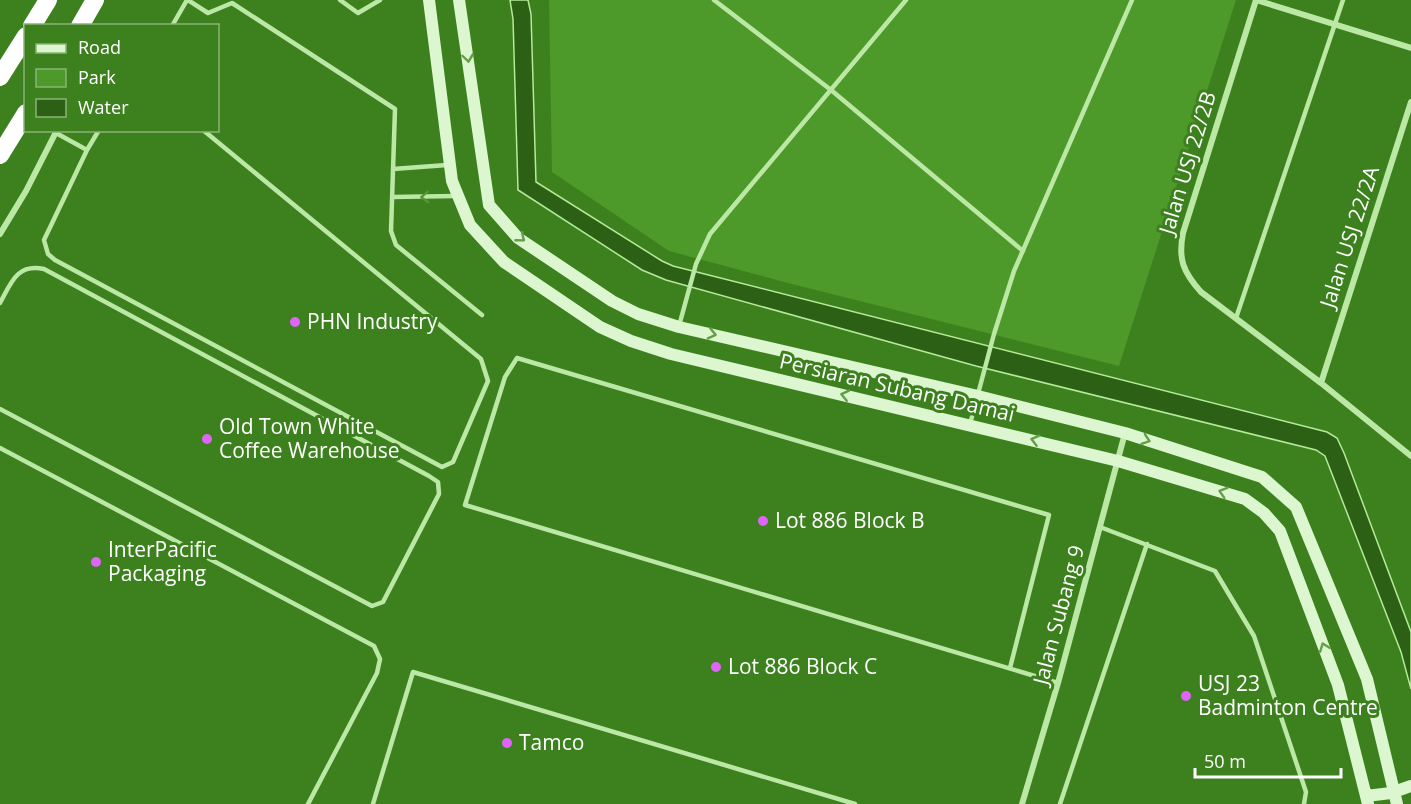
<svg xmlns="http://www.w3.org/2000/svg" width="1411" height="804" font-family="'Open Sans',sans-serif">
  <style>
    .green { fill: #4d9929 }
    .water { fill: #2c6015; stroke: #b4ea99; stroke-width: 1.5 }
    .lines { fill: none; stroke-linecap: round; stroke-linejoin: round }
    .lane { stroke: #bbe8a5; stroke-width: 4.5 }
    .street { stroke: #bbe8a5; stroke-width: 6 }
    .secondary { stroke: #dcf7d0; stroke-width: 12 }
    .highway { stroke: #fff; stroke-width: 18 }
    .oneway { stroke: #659e4b }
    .oneway2 { stroke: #56963a }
    .poi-dot { fill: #df65f6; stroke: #3d811f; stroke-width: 2 }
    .labels { text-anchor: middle; stroke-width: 6; stroke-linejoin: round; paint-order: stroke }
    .street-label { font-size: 21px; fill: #fff; stroke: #3d811f }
    .poi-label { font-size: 21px; fill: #fff; stroke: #3d811f; text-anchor: start }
  </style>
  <rect width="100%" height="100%" fill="#3d811f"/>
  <path class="green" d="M549,0h687l-117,366 -331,-83 -119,-32 -117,-79z"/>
  <path class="water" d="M510,0h18l3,14 5,168 126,79 11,5 654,166 10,6 7,15 67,179v57l-10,-37 -76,-196 -9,-6 -340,-84 -310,-86 -24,-10 -124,-80 -5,-171z"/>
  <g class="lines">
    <path class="lane" d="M188,0l20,13 24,-10 163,106 -4,122 5,14 86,70
      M340,0l18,13 22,-13
      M714,0l117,90 192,161
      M172,26l15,-26
      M99,130l-12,20 -43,90 4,14 7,6 387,207 11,-5 35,-81 -7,-22 -278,-229
      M56,133l31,17
      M393,169l54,-4
      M392,197l63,-1
      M0,303c11,-20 17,-40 44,-34l385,207 9,6 1,12 -56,108 -11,4 -372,-197
      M1236,318l107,-318
      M679,326l17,-62 14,-30 196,-234
      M970,424l24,-90 20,-63 118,-271
      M0,448l374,198 6,13 -3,14 -69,131
      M1100,527l115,44 39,65 52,156 -2,12
      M1010,668l39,-153 -532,-157 -12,19 -40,128 593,178
      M373,804l40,-132 442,132
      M1060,804l87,-260"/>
    <path class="street" d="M1256,0l-73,233c-5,26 0,39 18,59l120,91 90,73
      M1256,0l155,48
      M0,234l26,-43 31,-61
      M1321,383l90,-281
      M1022,804l36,-121 67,-250"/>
    <path class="secondary" d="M429,0l23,181 18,44 34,37 96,65 31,14 40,13 447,107 127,38 19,14 16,18 58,154 30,119
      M459,0l30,205 29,33 94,63 26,13 41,13 299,69 147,37 137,44 34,30 71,172 30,125
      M1366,796l25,-3 20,-7"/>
    <path class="highway" d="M32,26l16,-26
      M80,26l15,-26
      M0,77l26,-41
      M0,155l26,-42"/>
  </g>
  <defs><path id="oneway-chevron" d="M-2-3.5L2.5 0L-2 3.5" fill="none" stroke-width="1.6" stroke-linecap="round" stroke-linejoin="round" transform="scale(1.5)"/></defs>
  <g class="oneway">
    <use href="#oneway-chevron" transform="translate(468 58) rotate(82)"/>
    <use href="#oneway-chevron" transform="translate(521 238) rotate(39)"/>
    <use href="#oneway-chevron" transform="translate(712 334) rotate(13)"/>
    <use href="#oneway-chevron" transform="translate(845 395) rotate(-167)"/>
    <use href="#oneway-chevron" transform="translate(1035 440) rotate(-166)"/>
    <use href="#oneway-chevron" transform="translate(1146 440) rotate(19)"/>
    <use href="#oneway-chevron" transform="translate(1223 492) rotate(-163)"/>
    <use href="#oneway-chevron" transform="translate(1324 647) rotate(-111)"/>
  </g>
  <use class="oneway2" href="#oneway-chevron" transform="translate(425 197) rotate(178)"/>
  <g class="poi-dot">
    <circle cx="295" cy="322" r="6"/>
    <circle cx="207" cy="439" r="6"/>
    <circle cx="763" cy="521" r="6"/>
    <circle cx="96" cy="562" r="6"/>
    <circle cx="716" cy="667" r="6"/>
    <circle cx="1186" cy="696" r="6"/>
    <circle cx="507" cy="743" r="6"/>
  </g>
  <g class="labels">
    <g class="street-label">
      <text transform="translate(1188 163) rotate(-73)" y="7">Jalan USJ 22/2B</text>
      <text transform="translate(1350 237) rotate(-72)" y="7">Jalan USJ 22/2A</text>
      <text transform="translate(897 388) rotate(13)" y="7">Persiaran Subang Damai</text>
      <text transform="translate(1059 615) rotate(-75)" y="7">Jalan Subang 9</text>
    </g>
    <g class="poi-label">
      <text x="307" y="329">PHN Industry</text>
      <text x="219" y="434">Old Town White<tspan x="219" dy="24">Coffee Warehouse</tspan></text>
      <text x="775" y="528">Lot 886 Block B</text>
      <text x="108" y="557">InterPacific<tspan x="108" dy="24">Packaging</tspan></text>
      <text x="728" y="674">Lot 886 Block C</text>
      <text x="1198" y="691">USJ 23<tspan x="1198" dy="24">Badminton Centre</tspan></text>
      <text x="519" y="750">Tamco</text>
    </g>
  </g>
  <rect x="24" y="24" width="195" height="108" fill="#3d811f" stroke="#8bb379" stroke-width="1.5"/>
  <rect x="36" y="44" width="30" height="9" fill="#dcf7d0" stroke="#8bb379" stroke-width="1.5"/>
  <text x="78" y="54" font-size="18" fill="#ffffff">Road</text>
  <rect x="36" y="69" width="30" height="18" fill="#4d9929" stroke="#8bb379" stroke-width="1.5"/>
  <text x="78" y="84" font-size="18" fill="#ffffff">Park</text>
  <rect x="36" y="99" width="30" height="18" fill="#2c6015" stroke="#8bb379" stroke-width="1.5"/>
  <text x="78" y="114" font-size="18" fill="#ffffff">Water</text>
  <path d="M1195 768v9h146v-9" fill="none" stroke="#ffffff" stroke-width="3"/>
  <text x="1204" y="768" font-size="18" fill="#ffffff" stroke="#3d811f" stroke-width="4.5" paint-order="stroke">50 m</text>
</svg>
